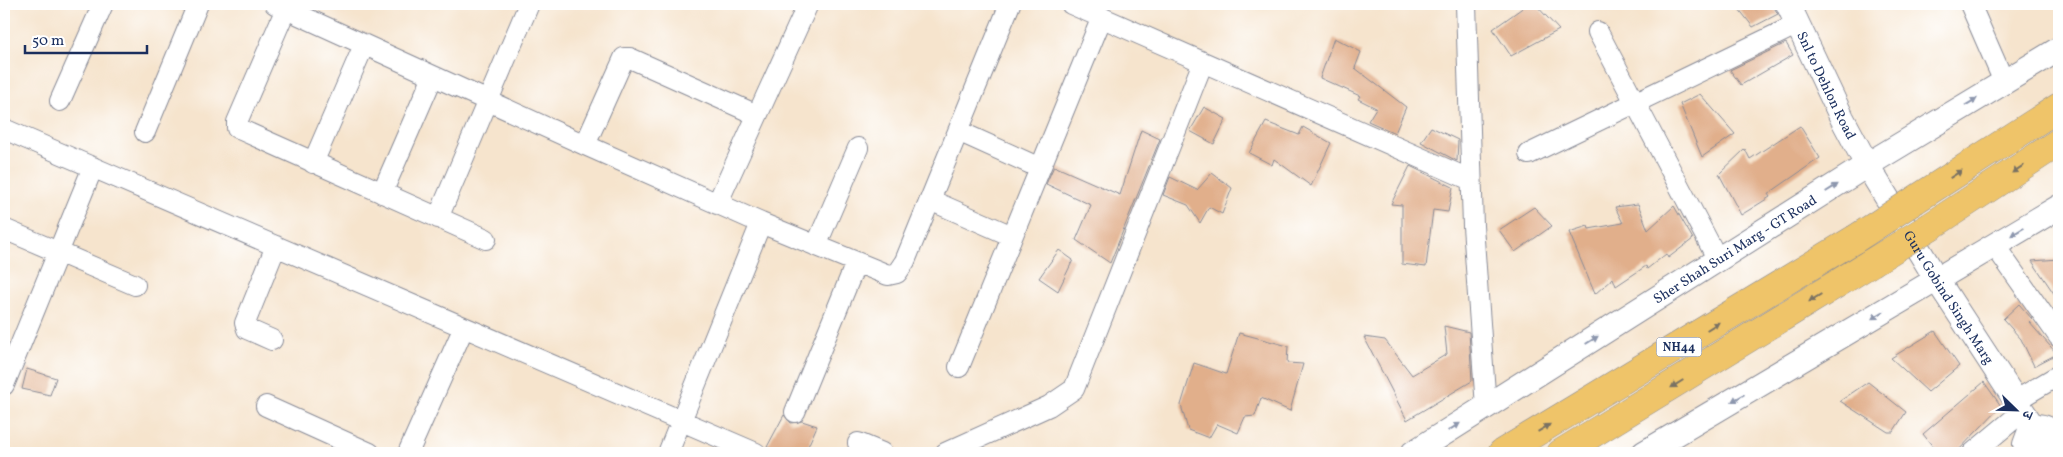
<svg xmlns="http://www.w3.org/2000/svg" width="2063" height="457" font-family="Vollkorn,'Noto Serif Devanagari',serif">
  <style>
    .building { fill: #e1af8b }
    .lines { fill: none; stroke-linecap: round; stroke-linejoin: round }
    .minor-casing { stroke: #888a96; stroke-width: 22 }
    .tertiary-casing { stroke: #888a96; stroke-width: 26 }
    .trunk-casing { stroke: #888a96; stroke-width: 29 }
    .minor { stroke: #fff; stroke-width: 20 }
    .tertiary { stroke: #fff; stroke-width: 24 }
    .trunk { stroke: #efc469; stroke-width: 28 }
    .trunk-bridge-casing { stroke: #888a96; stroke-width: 29; stroke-linecap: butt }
    .trunk-bridge { stroke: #efc469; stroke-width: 28 }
    .oneway { fill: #8d97ae }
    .oneway2 { fill: #7a7263 }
    .labels { text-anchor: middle; stroke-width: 4; stroke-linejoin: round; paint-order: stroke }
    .shield { fill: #fff; stroke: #5f6d8e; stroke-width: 1 }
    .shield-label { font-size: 12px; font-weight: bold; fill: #1b2f5e }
    .street-label { font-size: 14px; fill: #1b2f5e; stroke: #fff }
  </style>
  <rect width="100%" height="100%" fill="#fff"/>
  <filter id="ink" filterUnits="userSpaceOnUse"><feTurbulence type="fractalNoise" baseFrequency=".02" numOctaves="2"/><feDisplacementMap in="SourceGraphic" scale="10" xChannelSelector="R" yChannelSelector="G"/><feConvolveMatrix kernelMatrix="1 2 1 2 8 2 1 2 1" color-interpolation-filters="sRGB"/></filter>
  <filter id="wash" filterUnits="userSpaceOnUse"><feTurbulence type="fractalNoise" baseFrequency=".0096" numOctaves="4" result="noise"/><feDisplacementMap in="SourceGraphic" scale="20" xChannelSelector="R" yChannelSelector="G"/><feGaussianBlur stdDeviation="1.12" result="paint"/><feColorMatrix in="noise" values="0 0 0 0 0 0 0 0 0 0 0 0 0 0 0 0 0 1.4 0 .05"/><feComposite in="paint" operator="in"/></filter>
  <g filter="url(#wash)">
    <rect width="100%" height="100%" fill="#f6e4cd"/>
    <g id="blocks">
      <path class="building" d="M1528,4h7l24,26 -48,26 -18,-27z
        M1735,4h37l6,10 -25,13z
        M1334,38l27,14 -6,16 51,39 -11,26 -27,-12 8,-13 -18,-9 2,-3 -40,-18z
        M1786,43l7,12 -52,30 -11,-15z
        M1700,94l35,40 -33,23 -22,-53z
        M1204,107l22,12 -12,25 -24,-13z
        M1266,122l33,13 4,-8 28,16 -20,43 -37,-27 -2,6 -23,-12z
        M1800,126l20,32 -52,36 2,3 -29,18 -22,-41 26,-25 5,10z
        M1431,127l27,13 -1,21 -36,-19z
        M1141,130l19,9 -50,124 -34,-23 15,-35 -45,-21 8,-18 66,29z
        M1410,166l43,21 -5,25 -15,-2 -7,57 -24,-3v-59l-11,-1z
        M1212,173l20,15 -10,26 -13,-7 -9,16 -12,-18 -25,-10 7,-18 27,13z
        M1638,204l10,26 26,-24 19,33 -25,19 -2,-4 -19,15 -1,-3 -30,20 -3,-8 -18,16 -26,-62 19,-6 1,3 34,-6 -8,-16z
        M1534,207l18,19 -37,26 -16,-22z
        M1059,250l14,10 -15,31 -19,-13z
        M2059,259v42l-27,-40z
        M2019,304l13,15 -3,3 28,32 -23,12 -13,-27 -18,-20z
        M1444,326l25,6 3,49 -65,39 -43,-83 21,3 27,35 35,-21z
        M1935,331l24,35 -31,26 -37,-34z
        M1239,333l49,13 -1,17 16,1 -13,47 -29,-13 -6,18 -10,1 -7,16 -21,-9 -8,14 -21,-8 -7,-25 13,-42 32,11z
        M27,369l29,9 -6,17 -28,-6z
        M1868,382l38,30 -13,20h-5l-48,-31z
        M1984,382l17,24 -45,47h-18l-15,-19z
        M784,415l7,8 11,-2 15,5 -12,27h-25l-13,-6z"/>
    </g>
  </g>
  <g filter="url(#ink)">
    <use href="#blocks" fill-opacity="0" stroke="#888a96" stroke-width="1"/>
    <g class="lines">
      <g class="minor-casing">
        <path id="minor" d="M275,4l310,141 176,78 127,52 9,-2 8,-12 105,-257
          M288,4l-51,118v6l249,111
          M1071,4l400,176
          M1466,4l7,222 13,181
          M1970,4l34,78
          M1598,32l120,228
          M60,101l43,-97
          M4,129l752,324
          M958,131l82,37
          M145,132l53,-128
          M585,145l39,-87h6l127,57
          M1529,154l269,-130
          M313,163l51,-118
          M382,193l51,-117
          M930,200l82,36
          M717,204l91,-200
          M438,218l91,-214
          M4,229l131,56
          M816,246l42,-98
          M1995,246l64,91
          M272,340l-25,-11 -2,-6 31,-77
          M959,367l143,-350
          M4,385l89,-218
          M2015,401l44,-26
          M266,406l104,47
          M795,412l61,-149
          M858,443l24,10
          M408,453l56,-126
          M668,453l93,-230
          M945,453l104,-47 25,-17 129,-327
          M1973,453l49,-41
          M2027,453l-4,-9 7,-19c15,-3 21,2 29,14"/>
      </g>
      <g class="tertiary-casing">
        <g id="tertiary">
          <path id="s1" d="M1788,4l54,114 25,47 70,115 113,173"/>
          <path id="s2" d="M1413,453l454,-288 192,-116"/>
          <path d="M1644,453l415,-246"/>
        </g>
      </g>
      <g class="trunk-casing">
        <path id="trunk" d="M1915,200l144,-93
          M1931,226l128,-84
          M1502,453l353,-214
          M1561,453l310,-190"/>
      </g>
      <use href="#minor" class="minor"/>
      <use href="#tertiary" class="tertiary"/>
      <use href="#trunk" class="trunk"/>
      <g class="trunk-bridge-casing">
        <path id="trunk-bridge" d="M1855,239l60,-39
          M1871,263l60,-37"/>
      </g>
      <use href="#trunk-bridge" class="trunk-bridge"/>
    </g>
    <defs><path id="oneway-solid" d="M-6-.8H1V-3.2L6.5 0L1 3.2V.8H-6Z" transform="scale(1.25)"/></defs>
    <g class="oneway">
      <use href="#oneway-solid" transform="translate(1971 102) rotate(-31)"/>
      <use href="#oneway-solid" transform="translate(1832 188) rotate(-32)"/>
      <use href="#oneway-solid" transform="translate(2017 232) rotate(149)"/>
      <use href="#oneway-solid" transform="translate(1878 315) rotate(149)"/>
      <use href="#oneway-solid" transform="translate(1592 340) rotate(-32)"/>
      <use href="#oneway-solid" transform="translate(1738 398) rotate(150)"/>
      <use href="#oneway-solid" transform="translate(1454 427) rotate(-32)"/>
    </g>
    <g class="oneway2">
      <use href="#oneway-solid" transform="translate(2018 169) rotate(147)"/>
      <use href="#oneway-solid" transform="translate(1956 174) rotate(-33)"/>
      <use href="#oneway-solid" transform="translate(1815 298) rotate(148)"/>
      <use href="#oneway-solid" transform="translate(1713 326) rotate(-32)"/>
      <use href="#oneway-solid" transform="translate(1677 384) rotate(148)"/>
      <use href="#oneway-solid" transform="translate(1544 428) rotate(-31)"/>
    </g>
  </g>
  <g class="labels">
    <rect class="shield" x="1656.5" y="337.5" width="45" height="19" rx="4"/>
    <g class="shield-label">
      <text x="1679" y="351">NH44</text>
    </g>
    <g class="street-label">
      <text dy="5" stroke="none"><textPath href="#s1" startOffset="90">Snl to Dehlon Road</textPath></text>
      <text dy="5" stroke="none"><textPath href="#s2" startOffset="381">Sher Shah Suri Marg - GT Road</textPath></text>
      <text dy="5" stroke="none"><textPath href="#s1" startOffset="335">Guru Gobind Singh Marg</textPath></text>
    </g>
  </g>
  <rect width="2063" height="457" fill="none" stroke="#fff" stroke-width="20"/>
  <g transform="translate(2016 410) rotate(113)" stroke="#ffffff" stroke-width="4" paint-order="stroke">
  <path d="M0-4L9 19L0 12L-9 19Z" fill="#1b2f5e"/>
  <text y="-8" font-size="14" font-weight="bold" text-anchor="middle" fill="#1b2f5e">उ</text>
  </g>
  <path d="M25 45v8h122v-8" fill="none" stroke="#1b2f5e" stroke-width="2.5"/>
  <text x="32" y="45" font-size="15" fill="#1b2f5e" stroke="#ffffff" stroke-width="4" paint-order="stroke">50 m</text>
</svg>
